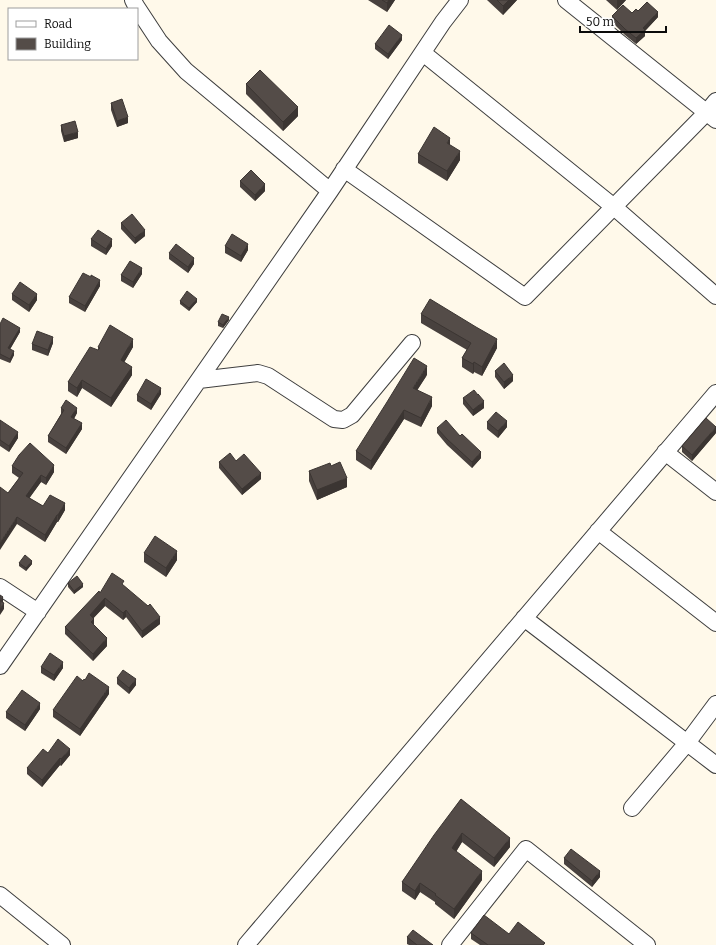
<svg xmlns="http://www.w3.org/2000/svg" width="716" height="945" font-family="Bitter,serif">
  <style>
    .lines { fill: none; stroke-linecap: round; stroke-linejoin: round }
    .minor-casing { stroke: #3e3e3e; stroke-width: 18 }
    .minor { stroke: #fff; stroke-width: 16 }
    .wall { fill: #48413e }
    .shaded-wall { fill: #3b3532 }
    .building { fill: #544c48; stroke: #3b3532 }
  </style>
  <rect width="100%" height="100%" fill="#fff9ea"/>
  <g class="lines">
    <g class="minor-casing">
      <path id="minor" d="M133,0l3,6 23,35 27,30 144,120
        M566,0l150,120
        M423,53l191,154 102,89
        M344,169l181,128 182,-185 9,-11
        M199,380l59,-7 10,3 66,43 9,1 9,-5 60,-72
        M665,452l51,40
        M598,531l118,92
        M0,587l38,25
        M524,618l192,147
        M0,666l330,-475 113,-169 17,-22
        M632,808l55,-65 29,-39
        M0,895l62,50
        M246,945l470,-552
        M450,945l76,-96 121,96"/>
    </g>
    <use href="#minor" class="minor"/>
  </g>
  <path class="wall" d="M368,0h27l-8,12z
    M487,0h30l-14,15z
    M606,0h20l-9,10z
    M638,11l20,6 -13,14v5l-9,8 -11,-9 -13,-13v-6l20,-3z
    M402,40l-14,19 -13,-10v-5z
    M246,84l52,32 -15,15 -37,-37z
    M111,103l17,20 -11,4 -6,-17z
    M61,125l17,13 -14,4 -3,-11z
    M450,145l10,15 -13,21 -29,-18v-9z
    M240,181l25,10 -10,10 -15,-14z
    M121,223l24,13 -10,8 -14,-15z
    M91,239l21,7 -6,9 -15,-9z
    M225,246l23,4 -7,12 -16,-9z
    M169,253l25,11 -6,9 -19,-14z
    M142,274l-9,14 -12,-7v-6z
    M91,277l9,9 -15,26 -16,-9v-6z
    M12,294l25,6 -8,12 -17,-12z
    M180,301l17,1 -8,9 -9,-7z
    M421,314l76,34 -15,28 -8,-4 -1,2 -11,-7v-9l5,-8 -46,-27z
    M229,320l-6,8 -5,-2v-4z
    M0,324l20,8 -10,17 4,6 -4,8 -10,-4z
    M53,343l-5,13 -16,-6v-6z
    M98,347h35l-9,15 8,13 -21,32 -29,-19 -5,9 -9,-6v-9l30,-32z
    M495,371l18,10 -9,8 -9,-12z
    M427,375l-10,15 15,16 -11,21 -17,-8 -33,51 -15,-10v-9z
    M161,394l-10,16 -14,-9v-6z
    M463,398l21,10 -11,8 -10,-12z
    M61,408l16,5 -3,6 8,10 -16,25 -18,-12v-6l13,-22z
    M0,420l18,18 -9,14 -9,-6z
    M487,422l20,5 -9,11 -11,-9z
    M437,428l44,30 -9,10 -25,-23 -10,-12z
    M716,433l-24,28 -10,-9v-6z
    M236,461l25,18 -19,16 -23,-27v-6z
    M12,466l42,6 -8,13 -5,-3 -12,16 14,8 22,4 -7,12h-1l-12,20 -28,-18 -9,-31 11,-15 -7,-5z
    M331,466l16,21 -30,13 -8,-19v-10z
    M144,553l33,7 -11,17 -22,-15z
    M19,563l13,1 -6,7 -7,-5z
    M68,583l15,4 -9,7 -6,-7z
    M124,586l36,38 -18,14 -16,-21 -3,3 -18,-14 -12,12 1,8 13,20 -14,15 -28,-27v-7l35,-34z
    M41,667l22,1 -9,13 -13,-8z
    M117,678l19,7 -7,9 -12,-10z
    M109,694l-29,42 -27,-19v-7z
    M40,709l-15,22 -19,-13v-6z
    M48,753l22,2 -9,11 -1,-1 -18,22 -15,-13v-6z
    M461,799l49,48 -16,20 -32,-25 -6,10 26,28 -28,39 -19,-15v-2l-15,-10 -5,8 -13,-9v-9z
    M564,858l36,19 -8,10 -28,-23z
    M471,933l38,1 36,11h-65l-9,-6z
    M407,937l26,8h-24l-2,-1z"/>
  <path class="shaded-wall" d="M389,0h6l-8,12v-9z
    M509,0h8l-14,15v-9z
    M617,0h9l-9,10z
    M658,12v5l-13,14v5l-9,8v-6l7,-10z
    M402,35v5l-14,19v-5z
    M298,107v9l-15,15v-9z
    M128,117v6l-11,4v-6z
    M78,132v6l-14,4v-6z
    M450,138v9l-3,-4z
    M460,151v9l-13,21v-10z
    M265,184v7l-10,10v-6z
    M145,230v6l-10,8v-6z
    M112,239v7l-6,9v-6z
    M248,244v6l-7,12v-6z
    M194,258v6l-6,9v-6z
    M142,268v6l-9,14v-6z
    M100,280v6l-15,26v-6z
    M37,294v6l-8,12v-7z
    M197,299v3l-8,9v-3z
    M229,317v3l-6,8v-3z
    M20,328v4l-12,21v-5z
    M53,337v6l-5,13v-6z
    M133,339v8l-12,21v-8z
    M497,339v9l-15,28v-9z
    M14,351v4l-4,8v-4z
    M474,362v10l-1,2v-10z
    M427,366v9l-14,22v-9z
    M132,367v8l-21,32v-9z
    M513,375v6l-9,8v-7z
    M82,380v8l-5,9v-9z
    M161,388v6l-10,16v-6z
    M432,397v9l-11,21v-9z
    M484,401v7l-11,8v-6z
    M77,408v5l-6,10v-6z
    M404,410v9l-33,51v-9z
    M507,421v6l-9,11v-7z
    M82,423v6l-16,25v-6z
    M716,427v6l-24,28v-6z
    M18,432v6l-9,14v-6z
    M481,452v6l-9,10v-6z
    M54,465v7l-8,13v-7z
    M261,473v6l-19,16v-6z
    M41,475v7l-15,21v-7z
    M347,478v9l-30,13v-10z
    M65,503v7l-7,12v-7z
    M57,515v7l-12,20v-7z
    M17,517v7l-17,26v-7z
    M177,551v9l-11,17v-9z
    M32,561v3l-6,7v-3z
    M83,584v3l-9,7v-3z
    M3,597v6l-3,-2z
    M105,598v8l-15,16v-7z
    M4,603v6l-4,6v-6z
    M126,610v7l-3,3v-7z
    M160,617v7l-18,14v-7z
    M94,619v7l-3,-4z
    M107,638v8l-14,15v-7z
    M63,662v6l-9,13v-6z
    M136,679v6l-7,9v-6z
    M109,687v7l-29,42v-7z
    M40,703v6l-15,22v-6z
    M70,749v6l-9,11v-7z
    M60,758v7l-18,22v-7z
    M462,833v9l-10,16v-10z
    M510,838v9l-16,20v-9z
    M482,871v9l-28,39v-10z
    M600,871v6l-8,10v-6z
    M420,883v9l-5,8v-9z"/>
  <path class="building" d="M382,0h7l-2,3z
    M497,0h12l-6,6z
    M647,2l11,10 -15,16 2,2 -9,8 -11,-9 -13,-13 11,-11 9,8 4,-4 2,2z
    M389,25l13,10 -14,19 -13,-10z
    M260,70l38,37 -15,15 -37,-38z
    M122,99l6,18 -11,4 -6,-18z
    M75,121l3,11 -14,4 -3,-11z
    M434,127l16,11 -3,5 13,8 -13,20 -29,-17z
    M251,170l14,14 -10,11 -15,-14z
    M132,214l13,16 -10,8 -14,-15z
    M98,230l14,9 -6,10 -15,-10z
    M232,234l16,10 -7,12 -16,-10z
    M176,244l18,14 -6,9 -19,-14z
    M130,261l12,7 -9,14 -12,-7z
    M83,273l8,4v-2l9,5 -15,26 -16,-9z
    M20,282l17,12 -8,11 -17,-11z
    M187,291l10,8 -8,9 -9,-7z
    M430,299l46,28 21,12 -15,28 -8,-5 -1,2 -11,-6 9,-15 -50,-29z
    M222,314l7,3 -6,8 -5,-3z
    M3,318l17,10 -12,20 6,3 -4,8 -10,-5v-30z
    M110,325l23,14 -12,21 11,7 -21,31 -29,-18 -5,8 -9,-6 22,-35 8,3 2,-2 -2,-1z
    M37,331l16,6 -5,13 -16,-6z
    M414,358l13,8 -14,22 19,9 -11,21 -17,-8 -33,51 -15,-10 31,-49z
    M504,363l9,12 -9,7 -9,-11z
    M146,379l15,9 -10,16 -14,-9z
    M474,390l4,5v-1l6,7 -11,9 -10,-12z
    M66,400l11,8 -6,9 11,6 -16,25 -18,-12 16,-26 -3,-2z
    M496,412l11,9 -9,10 -11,-9z
    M706,418l10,9 -24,28 -10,-9z
    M0,420l18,12 -9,14 -9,-6z
    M446,420l14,16 2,-2 19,18 -9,10 -25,-23 -10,-11z
    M30,443l24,22 -8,13 -5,-3 -15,21 17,10 7,-11 15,8 -7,12h-1l-12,20 -28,-18 -17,26v-56l8,6 15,-20 -11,-7 7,-11z
    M230,453l6,8 8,-7 17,19 -19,16 -23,-27z
    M340,462l7,16 -30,12 -8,-19 21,-8 1,3z
    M155,536l22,15 -11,17 -22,-15z
    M25,555l7,6 -6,7 -7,-5z
    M112,573l12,8 -2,3 26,22 2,-2 10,13 -18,14 -16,-21 -3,3 -18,-15 -15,17 4,4 -3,3 16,16 -14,16 -28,-27 34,-36 1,2z
    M77,576l6,8 -9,7 -6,-8z
    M0,595l3,2 -3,4 4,2 -4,6z
    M50,653l13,9 -9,13 -13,-8z
    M123,670l13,9 -7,9 -12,-10z
    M89,673l20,14 -29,42 -27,-19 24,-34 6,5 1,-2 1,1z
    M22,690l18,13 -15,22 -19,-13z
    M58,739l12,10 -9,10 -1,-1 -18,22 -15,-12 16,-19 5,4z
    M461,799l49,39 -16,20 -32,-25 -10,15 30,23 -28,38 -19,-14 1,-1 -16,-11 -5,8 -13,-9 32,-47z
    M571,849l29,22 -8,10 -28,-23z
    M484,915l25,19 9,-12 27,21 -2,2h-55l-17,-12z
    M413,930l20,15h-16l-10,-8z"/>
  <rect x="8" y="8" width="130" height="52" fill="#ffffff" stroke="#9d9d9d"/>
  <rect x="16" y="21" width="20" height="6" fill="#ffffff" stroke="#9d9d9d"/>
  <text x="44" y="28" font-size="12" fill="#0b0b0b">Road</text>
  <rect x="16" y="38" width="20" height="12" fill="#544c48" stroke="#9d9d9d"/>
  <text x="44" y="48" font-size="12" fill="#0b0b0b">Building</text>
  <path d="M580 26v6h86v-6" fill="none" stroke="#0b0b0b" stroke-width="2"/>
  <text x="586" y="26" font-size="12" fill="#0b0b0b" stroke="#ffffff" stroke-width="3" paint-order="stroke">50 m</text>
</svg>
